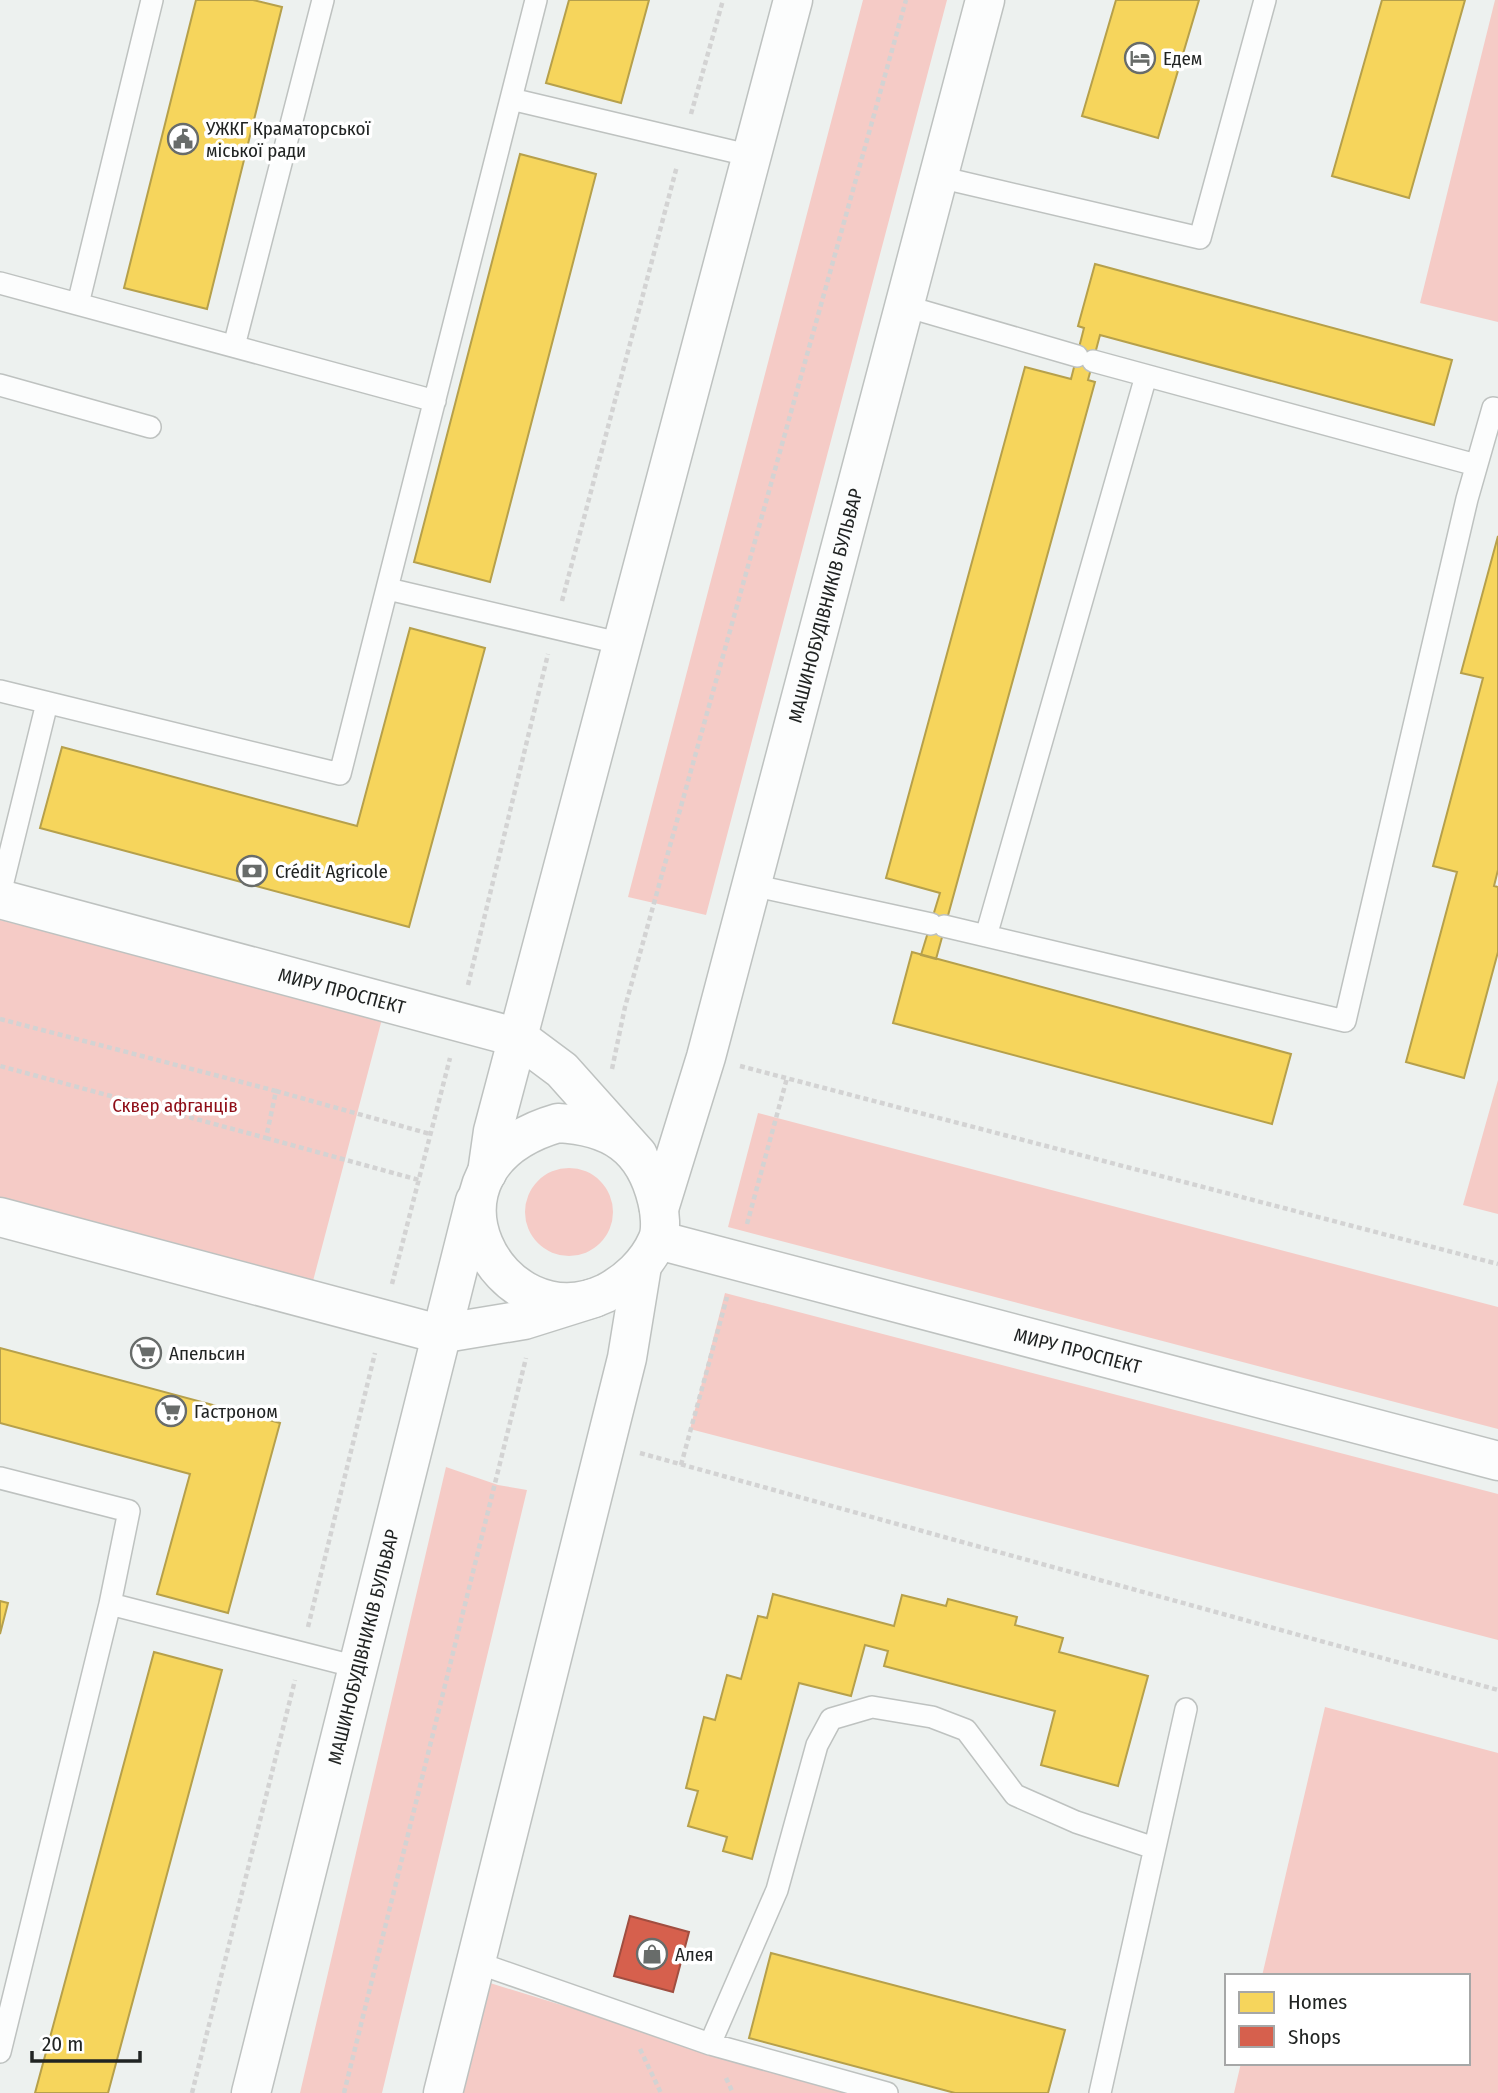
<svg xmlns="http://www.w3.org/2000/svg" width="1498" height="2093" font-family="'Fira Sans Condensed',sans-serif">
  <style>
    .green { fill: #f5cbc6 }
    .homes { fill: #f6d55c; stroke: #b6a04b; stroke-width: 2 }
    .shops { fill: #d6604d; stroke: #a04e40; stroke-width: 2 }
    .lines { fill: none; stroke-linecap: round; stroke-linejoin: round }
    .service-casing { stroke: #bec2c0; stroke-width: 24 }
    .tertiary-casing { stroke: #bec2c0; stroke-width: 41 }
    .path { stroke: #d3d3d3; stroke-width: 4.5; stroke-dasharray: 5 3.5; stroke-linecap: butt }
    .service { stroke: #fcfdfd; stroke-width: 21 }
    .tertiary { stroke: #fcfdfd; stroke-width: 38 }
    .labels { text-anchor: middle; stroke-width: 7; stroke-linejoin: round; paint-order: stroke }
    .poi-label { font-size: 19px; fill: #212423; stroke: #fff; text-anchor: start }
    .street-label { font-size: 19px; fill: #212423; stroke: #fff }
    .park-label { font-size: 19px; fill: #8e0d17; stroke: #fff }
  </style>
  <rect width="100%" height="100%" fill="#edf1ef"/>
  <path class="green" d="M863,0h84l-241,915 -78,-18z
    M1495,0h3v322l-78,-19z
    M0,920l382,99 -69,262 -313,-82z
    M1498,1080v134l-35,-9z
    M758,1113l740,194v122l-770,-202z
    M525 1212a44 44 0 1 1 88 0a44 44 0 1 1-88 0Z
    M725,1293l773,201v146l-808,-211z
    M446,1467l52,18 29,5 -145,603h-82z
    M1325,1707l173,46v340h-264l7,-30h227v-87h-206z
    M490,1983l357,110h-387z"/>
  <path class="homes" d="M196,0h57l29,7 -75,302 -83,-21z
    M569,0h80l-28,103 -75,-20z
    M1116,0h83l-41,138 -76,-22z
    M1382,0h83l-56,198 -77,-22z
    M520,154l76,20 -106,408 -76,-20z
    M1095,264l357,96 -18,65 -334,-90 -12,45 7,2 -159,577 -15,-4 19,-62 -54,-15 139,-511 46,12 13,-51 -6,-2z
    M1498,536v334l-4,16 4,1v65l-34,126 -58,-16 51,-190 -24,-6 50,-188 -22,-5z
    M410,628l75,20 -76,279 -369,-99 22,-81 295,79z
    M912,952l379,102 -19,70 -379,-101z
    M0,1348l280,75 -52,190 -71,-19 33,-120 -190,-51z
    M773,1594l121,32 8,-31 44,11 2,-7 69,18 -2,8 48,13 -4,14 89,24 -30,110 -77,-21 14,-54 -171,-45 4,-15 -23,-6 -14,51 -52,-13 -47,176 -29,-8 4,-14 -39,-11 10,-35 -12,-3 18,-71 11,3 12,-45 14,4 17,-63 9,2z
    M0,1601l8,2 -8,31z
    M154,1652l68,18 -114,423h-73z
    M771,1953l294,77 -17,63h-93l-206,-55z"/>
  <path class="shops" d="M630,1916l59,16 -16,60 -59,-16z"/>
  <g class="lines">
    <g class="service-casing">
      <path id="service" d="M511,99l241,57
        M939,177l261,61 65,-238
        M0,283l435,118
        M78,304l74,-304
        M905,306l172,50
        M234,346l89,-346
        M1093,361l383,104
        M0,385l150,42
        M388,589l235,55
        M0,691l340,83 196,-774
        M752,885l179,39
        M0,894l47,-191
        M944,926l401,95 122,-522 26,-91 5,1
        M986,936l160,-560
        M0,1478l129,33 -19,93
        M478,1963l232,81 177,49
        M710,2044l67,-154 40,-145 14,-26 41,-12 60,10 34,13 49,65 61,27 78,26
        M0,2052l110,-448 247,63
        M1100,2093l86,-384"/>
    </g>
    <g class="tertiary-casing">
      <g id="tertiary">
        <path id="s1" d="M0,899l519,139 43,32 76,85"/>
        <path d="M558,1123c53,3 86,23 99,77 3,11 5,31 0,41 -10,23 -30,41 -51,52 -107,51 -203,-125 -48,-170z"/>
        <path d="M487,1173l6,-42 300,-1131"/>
        <path id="s2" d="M659,1209l47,-152 279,-1057"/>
        <path d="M0,1217l439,117 85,-14 70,-22"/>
        <path id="s3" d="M658,1240l840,221"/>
        <path id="s4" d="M251,2093l224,-892"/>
        <path d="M443,2093l184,-735 15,-92"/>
      </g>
    </g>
    <path class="path" d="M691,114l32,-114
      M562,601l115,-435
      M468,985l80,-331
      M0,1019l276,72 -10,47 -266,-72
      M740,1066l758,198
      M612,1069l13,-62 281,-1007
      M276,1091l154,43
      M266,1138l153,42
      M747,1224l40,-146
      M392,1284l58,-226
      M640,1453l858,237
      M681,1465l46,-168
      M308,1627l67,-274
      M640,2049l21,44
      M726,2078l7,15
      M192,2093l103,-413
      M344,2093l182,-735"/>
    <use href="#service" class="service"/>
    <use href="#tertiary" class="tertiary"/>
  </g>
  <defs>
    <g id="hotel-ring" transform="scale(1.575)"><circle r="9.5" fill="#fff" stroke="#686c6a" stroke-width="1.5"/><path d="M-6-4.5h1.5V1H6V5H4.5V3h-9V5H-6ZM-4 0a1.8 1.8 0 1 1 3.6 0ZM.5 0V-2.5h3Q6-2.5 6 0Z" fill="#686c6a"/></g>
    <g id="civic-ring" transform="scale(1.575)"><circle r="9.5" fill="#fff" stroke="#686c6a" stroke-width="1.5"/><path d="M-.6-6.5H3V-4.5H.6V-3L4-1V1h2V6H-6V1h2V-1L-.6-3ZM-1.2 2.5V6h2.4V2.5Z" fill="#686c6a"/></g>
    <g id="bank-ring" transform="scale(1.575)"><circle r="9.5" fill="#fff" stroke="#686c6a" stroke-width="1.5"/><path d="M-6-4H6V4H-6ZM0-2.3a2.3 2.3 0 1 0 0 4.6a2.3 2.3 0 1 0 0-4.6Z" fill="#686c6a"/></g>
    <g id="supermarket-ring" transform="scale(1.575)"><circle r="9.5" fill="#fff" stroke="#686c6a" stroke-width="1.5"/><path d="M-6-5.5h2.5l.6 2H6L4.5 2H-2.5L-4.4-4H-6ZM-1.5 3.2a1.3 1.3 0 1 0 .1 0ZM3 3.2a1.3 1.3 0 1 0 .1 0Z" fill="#686c6a"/></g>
    <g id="shop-ring" transform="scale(1.575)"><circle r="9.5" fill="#fff" stroke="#686c6a" stroke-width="1.5"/><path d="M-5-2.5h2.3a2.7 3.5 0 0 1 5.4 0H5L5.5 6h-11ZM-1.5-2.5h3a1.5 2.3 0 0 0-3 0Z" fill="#686c6a"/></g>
  </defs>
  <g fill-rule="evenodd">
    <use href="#hotel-ring" x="1140" y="58"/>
    <use href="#civic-ring" x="183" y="139"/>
    <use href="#bank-ring" x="252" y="871"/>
    <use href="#supermarket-ring" x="146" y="1353"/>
    <use href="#supermarket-ring" x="171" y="1411"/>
    <use href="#shop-ring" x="652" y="1954"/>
  </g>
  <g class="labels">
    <g class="poi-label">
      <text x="1163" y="65">Едем</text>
      <text x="206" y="135">УЖКГ Краматорської<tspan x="206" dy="22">міської ради</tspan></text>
      <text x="275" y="878">Crédit Agricole</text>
      <text x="169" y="1360">Апельсин</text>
      <text x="194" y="1418">Гастроном</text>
      <text x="675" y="1961">Алея</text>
    </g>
    <g class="street-label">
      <text dy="7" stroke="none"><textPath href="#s2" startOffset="626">МАШИНОБУДІВНИКІВ БУЛЬВАР</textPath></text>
      <text dy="7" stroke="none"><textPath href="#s1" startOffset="354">МИРУ ПРОСПЕКТ</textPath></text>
      <text dy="7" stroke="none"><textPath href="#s3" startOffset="434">МИРУ ПРОСПЕКТ</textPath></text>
      <text dy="7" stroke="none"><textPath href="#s4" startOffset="460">МАШИНОБУДІВНИКІВ БУЛЬВАР</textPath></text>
    </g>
    <g class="park-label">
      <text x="175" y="1112">Сквер афганців</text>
    </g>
  </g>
  <rect x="1225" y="1974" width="245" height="91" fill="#ffffff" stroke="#a6a7a7" stroke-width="2"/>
  <rect x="1239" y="1992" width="35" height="21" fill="#f6d55c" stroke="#a6a7a7" stroke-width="2"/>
  <text x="1288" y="2009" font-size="21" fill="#212423">Homes</text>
  <rect x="1239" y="2026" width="35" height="21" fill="#d6604d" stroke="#a6a7a7" stroke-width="2"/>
  <text x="1288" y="2044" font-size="21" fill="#212423">Shops</text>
  <path d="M32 2051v10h108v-10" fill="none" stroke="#212423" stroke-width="3.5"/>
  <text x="42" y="2051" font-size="21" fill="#212423" stroke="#ffffff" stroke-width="5" paint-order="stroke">20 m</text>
</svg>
